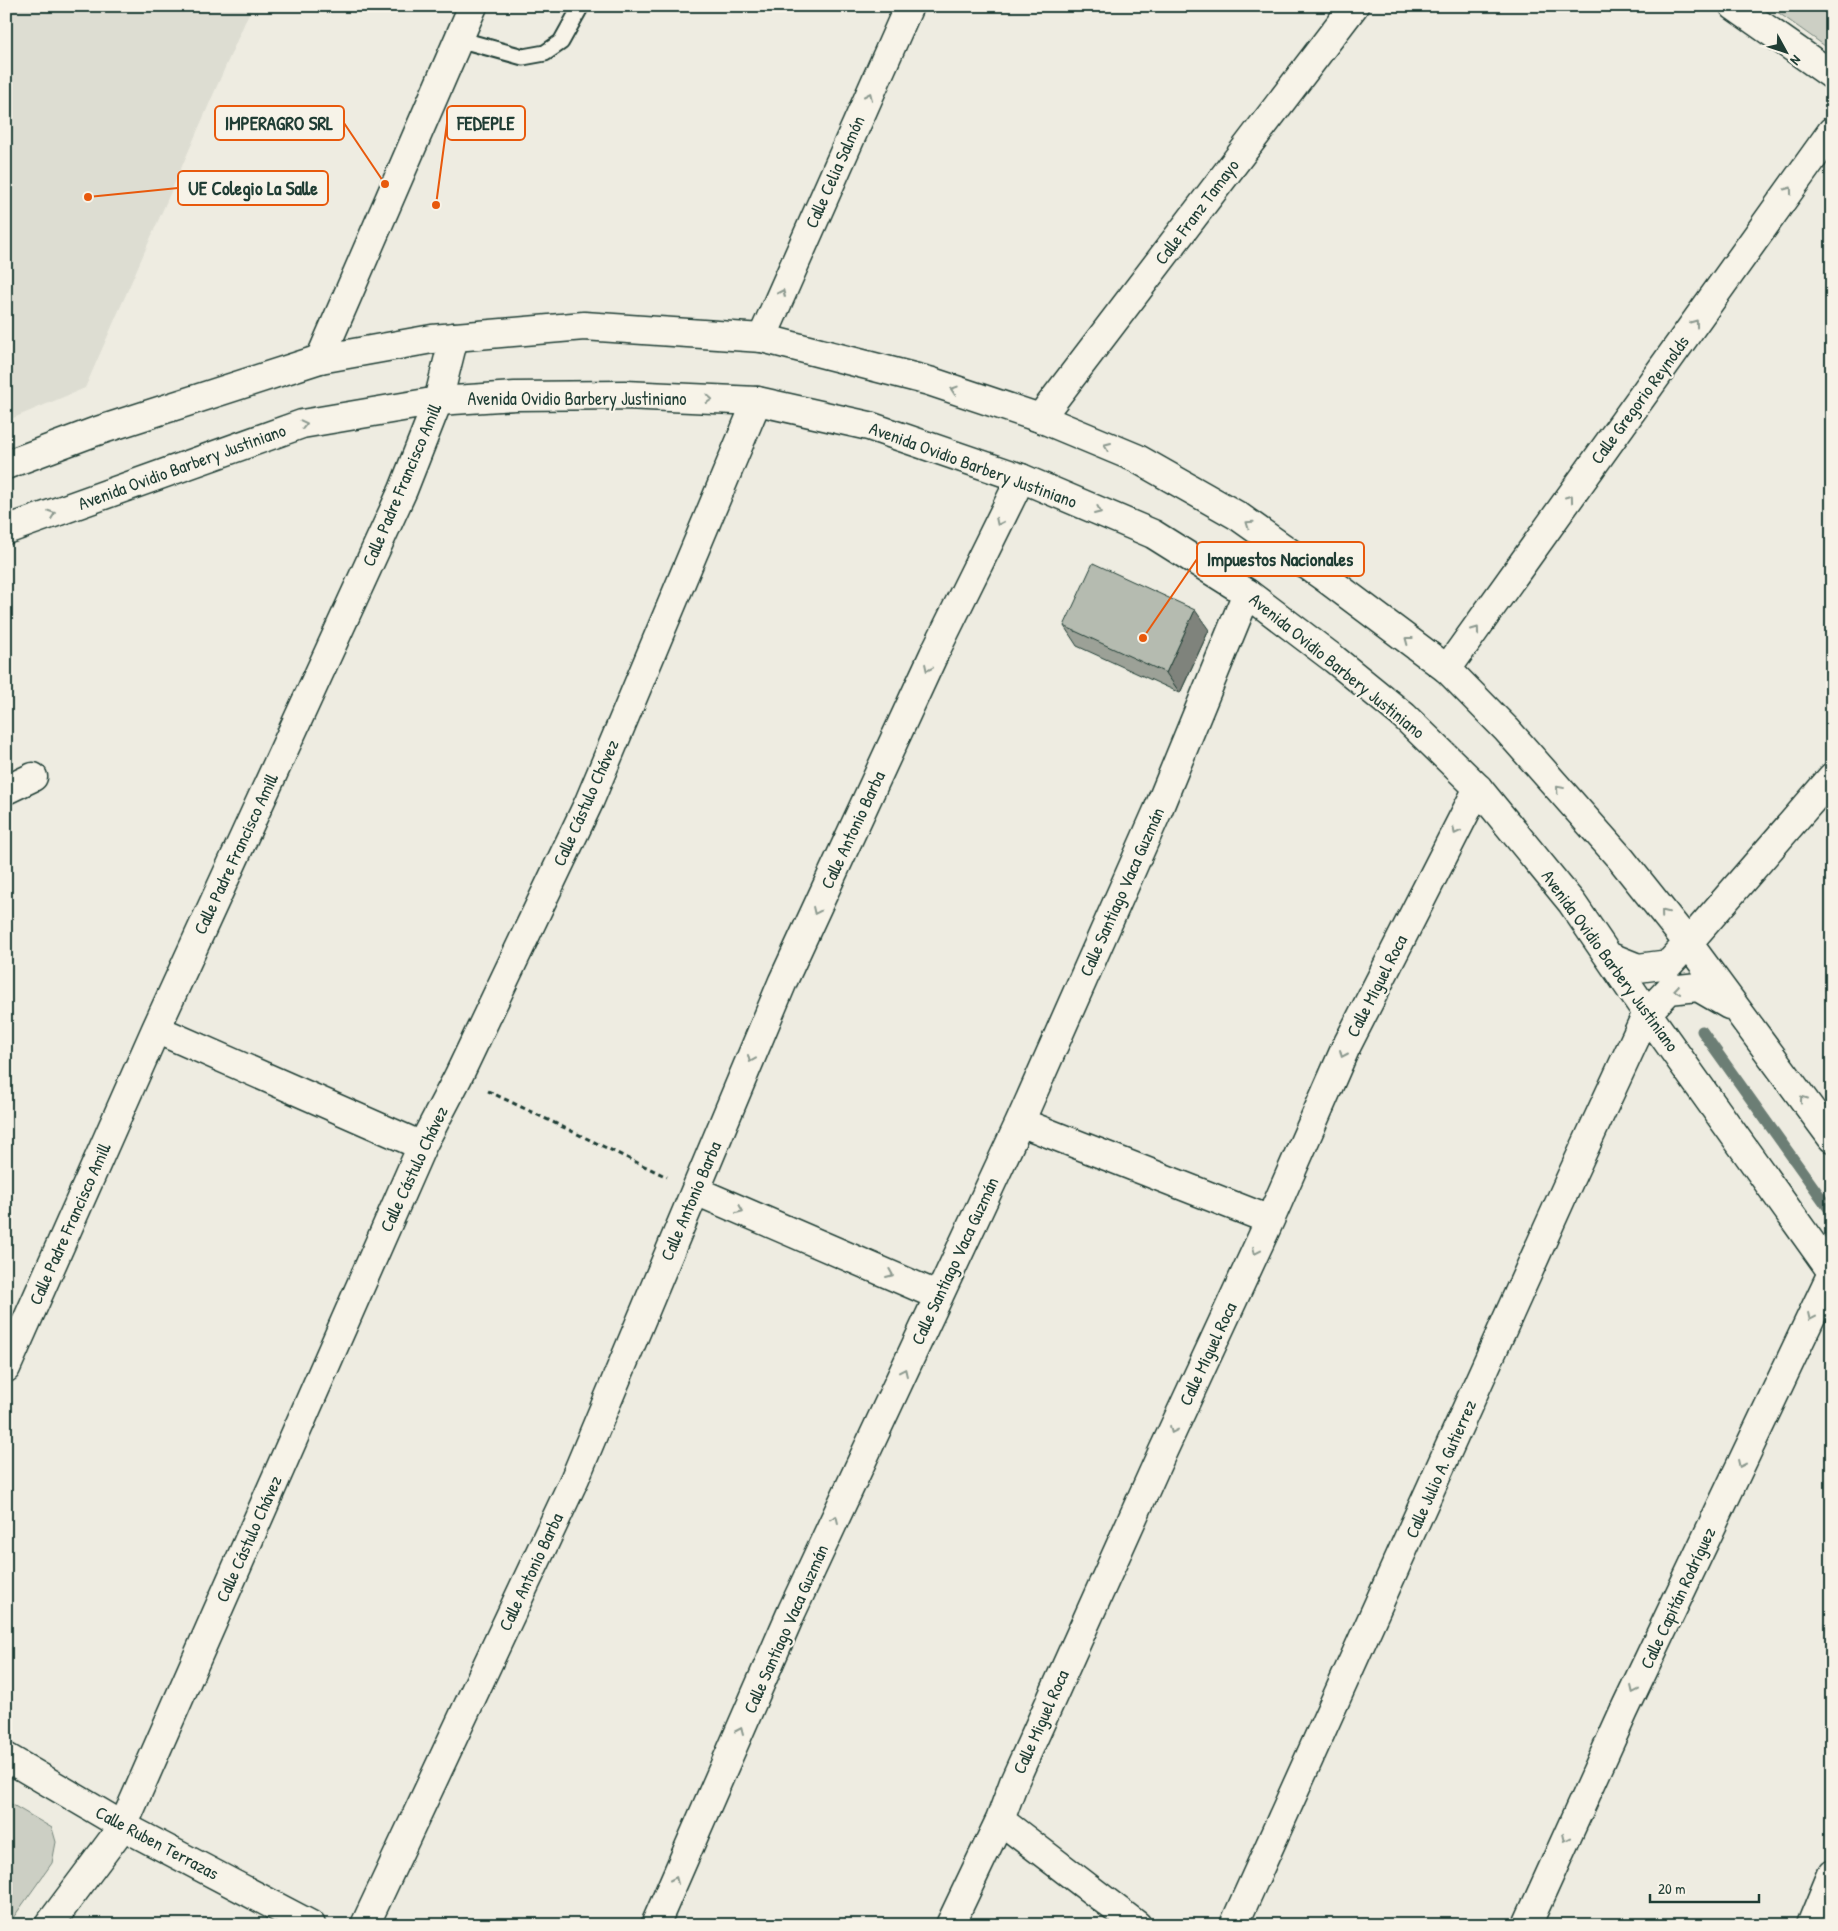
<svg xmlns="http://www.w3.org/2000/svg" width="1838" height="1931" font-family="'Patrick Hand',sans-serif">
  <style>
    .built { fill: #ddddd2 }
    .green { fill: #cccfc4; stroke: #76867c }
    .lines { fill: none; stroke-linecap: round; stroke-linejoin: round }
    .stream { stroke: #6c7e74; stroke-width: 11 }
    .service-casing { stroke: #1f3d34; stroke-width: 19 }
    .minor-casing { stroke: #1f3d34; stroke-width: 31 }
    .tertiary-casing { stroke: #1f3d34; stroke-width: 31 }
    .path { stroke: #1f3d34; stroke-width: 3; stroke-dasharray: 5 4; stroke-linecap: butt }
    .service { stroke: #f7f3e8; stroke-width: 15 }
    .minor { stroke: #f7f3e8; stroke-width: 28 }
    .tertiary { stroke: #f7f3e8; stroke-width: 28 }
    .wall { fill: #9ca197; stroke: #1f3d34 }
    .shaded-wall { fill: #7f837b; stroke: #1f3d34 }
    .building { fill: #b5bbb0; stroke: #1f3d34 }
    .oneway { stroke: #8b988e }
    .labels { text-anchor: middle; stroke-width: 4.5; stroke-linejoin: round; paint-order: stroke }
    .street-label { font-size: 18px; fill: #1f3d34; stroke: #f7f3e8 }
    .leader { fill: none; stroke: #e8590c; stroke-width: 2 }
    .callout-dot { fill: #e8590c; stroke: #f7f3e8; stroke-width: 2 }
    .callout { fill: #f7f3e8; stroke: #e8590c; stroke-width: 2 }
    .callout-label { font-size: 19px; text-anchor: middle; font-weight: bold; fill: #1f3d34 }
  </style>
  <rect width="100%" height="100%" fill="#eeece1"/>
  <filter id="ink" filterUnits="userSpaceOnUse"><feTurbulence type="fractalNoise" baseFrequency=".02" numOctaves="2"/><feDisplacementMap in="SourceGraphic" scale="10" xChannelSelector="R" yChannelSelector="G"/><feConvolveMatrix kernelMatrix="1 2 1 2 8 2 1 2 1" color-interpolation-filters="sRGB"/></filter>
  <g filter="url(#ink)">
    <path class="built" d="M6,6h246l-167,382 -79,33z"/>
    <path class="green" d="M1769,6h63v45z
      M6,1801l46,27 4,14 -4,21 -44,62h-2z"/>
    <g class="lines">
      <path class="stream" d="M1702,1031l130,182"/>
      <g class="service-casing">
        <path id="service" d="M458,39l65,18 22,-4 16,-11 20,-36"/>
      </g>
      <g class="minor-casing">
        <path id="minor" d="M1734,6l98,69
          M762,338l147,-332
          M320,359l153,-353
          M1040,418l314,-412
          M1447,669l385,-538
          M6,790l27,-13
          M1688,943l144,-166
          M156,1029l266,117
          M1020,1122l250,98
          M696,1191l243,105
          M6,1368l150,-339 247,-539 35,-89 16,-64
          M6,1757l117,69 188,99
          M1000,1820l137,105
          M49,1925l74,-99 299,-680 36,-69 131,-275 168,-401
          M365,1925l210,-447 208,-497 151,-327 87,-176
          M655,1925l137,-314 228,-489 138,-312 89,-217
          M950,1925l50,-105 14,-38 143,-318 113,-244 75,-171 133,-261
          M1234,1925l337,-748 76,-164
          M1527,1925l97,-214 208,-438
          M1811,1925l21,-51"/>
      </g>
      <g class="tertiary-casing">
        <path id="tertiary" d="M6,465l88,-33 226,-73 112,-20 152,-13 178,12 167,43 111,37 96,40 102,58 86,61 123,92 60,61 114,129 67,84 144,195
          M6,530l296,-106 136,-23 77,-5 110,-1 132,6 112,25 152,52 132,56 94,59 87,66 70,57 74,72 94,115 75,110 185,259
          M1608,956l30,12 31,-4 19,-21
          M1647,1013l22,-23 29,-3 31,18"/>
      </g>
      <path class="path" d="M488,1091l179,86"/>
      <use href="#service" class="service"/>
      <use href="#minor" class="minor"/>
      <use href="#tertiary" class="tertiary"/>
    </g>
    <path class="wall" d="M1064,626l145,4 -29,63 -103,-47z"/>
    <path class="shaded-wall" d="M1195,610l14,20 -29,63 -14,-20z"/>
    <path class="building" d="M1093,563l102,47 -29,63 -102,-47z"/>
    <defs><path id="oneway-chevron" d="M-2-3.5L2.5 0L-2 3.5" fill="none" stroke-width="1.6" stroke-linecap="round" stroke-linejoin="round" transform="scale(1.25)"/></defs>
    <g class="oneway">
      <use href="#oneway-chevron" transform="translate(869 96) rotate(-66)"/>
      <use href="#oneway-chevron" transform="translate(1789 190) rotate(-54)"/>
      <use href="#oneway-chevron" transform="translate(782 293) rotate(-66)"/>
      <use href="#oneway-chevron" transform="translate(1695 323) rotate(-54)"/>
      <use href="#oneway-chevron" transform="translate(954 390) rotate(-162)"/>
      <use href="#oneway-chevron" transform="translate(709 399) rotate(3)"/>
      <use href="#oneway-chevron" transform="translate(304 424) rotate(-13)"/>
      <use href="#oneway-chevron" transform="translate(1107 446) rotate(-157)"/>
      <use href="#oneway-chevron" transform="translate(1570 498) rotate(-54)"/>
      <use href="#oneway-chevron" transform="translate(1098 511) rotate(23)"/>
      <use href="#oneway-chevron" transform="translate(52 514) rotate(-20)"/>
      <use href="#oneway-chevron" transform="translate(999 522) rotate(116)"/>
      <use href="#oneway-chevron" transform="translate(1249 524) rotate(-145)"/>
      <use href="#oneway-chevron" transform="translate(1476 630) rotate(-54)"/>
      <use href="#oneway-chevron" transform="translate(1408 640) rotate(-143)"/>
      <use href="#oneway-chevron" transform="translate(928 668) rotate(115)"/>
      <use href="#oneway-chevron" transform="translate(1559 789) rotate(-131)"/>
      <use href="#oneway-chevron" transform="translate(1456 831) rotate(117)"/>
      <use href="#oneway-chevron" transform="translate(816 911) rotate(115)"/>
      <use href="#oneway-chevron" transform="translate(1664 913) rotate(-129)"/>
      <use href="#oneway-chevron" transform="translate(1677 990) rotate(172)"/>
      <use href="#oneway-chevron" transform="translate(1343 1054) rotate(114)"/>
      <use href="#oneway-chevron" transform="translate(751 1059) rotate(113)"/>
      <use href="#oneway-chevron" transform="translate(1803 1099) rotate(-126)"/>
      <use href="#oneway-chevron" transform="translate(740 1210) rotate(23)"/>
      <use href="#oneway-chevron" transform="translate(1256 1251) rotate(115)"/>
      <use href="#oneway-chevron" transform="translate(890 1274) rotate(23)"/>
      <use href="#oneway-chevron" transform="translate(1811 1317) rotate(115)"/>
      <use href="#oneway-chevron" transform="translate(904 1372) rotate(-65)"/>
      <use href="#oneway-chevron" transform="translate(1173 1430) rotate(115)"/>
      <use href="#oneway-chevron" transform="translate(1741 1464) rotate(115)"/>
      <use href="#oneway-chevron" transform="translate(835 1519) rotate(-65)"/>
      <use href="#oneway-chevron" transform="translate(1634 1690) rotate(115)"/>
      <use href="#oneway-chevron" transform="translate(740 1731) rotate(-66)"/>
      <use href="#oneway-chevron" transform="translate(1566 1838) rotate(115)"/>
      <use href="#oneway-chevron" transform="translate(675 1880) rotate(-66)"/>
    </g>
  </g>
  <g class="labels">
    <g class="street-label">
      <text transform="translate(835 172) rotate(-66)" y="6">Calle Celia Salmón</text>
      <text transform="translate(1197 212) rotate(-53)" y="6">Calle Franz Tamayo</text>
      <text x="577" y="405">Avenida Ovidio Barbery Justiniano</text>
      <text transform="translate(1640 400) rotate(-54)" y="6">Calle Gregorio Reynolds</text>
      <text transform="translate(973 465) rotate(20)" y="6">Avenida Ovidio Barbery Justiniano</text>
      <text transform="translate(182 467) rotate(-20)" y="6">Avenida Ovidio Barbery Justiniano</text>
      <text transform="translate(402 485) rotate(-67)" y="6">Calle Padre Francisco Amill</text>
      <text transform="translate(1337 666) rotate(39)" y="6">Avenida Ovidio Barbery Justiniano</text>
      <text transform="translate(586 803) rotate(-66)" y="6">Calle Cástulo Chávez</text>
      <text transform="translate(853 830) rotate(-65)" y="6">Calle Antonio Barba</text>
      <text transform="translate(236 854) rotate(-65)" y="6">Calle Padre Francisco Amill</text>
      <text transform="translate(1122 892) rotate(-66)" y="6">Calle Santiago Vaca Guzmán</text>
      <text transform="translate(1610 961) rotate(54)" y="6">Avenida Ovidio Barbery Justiniano</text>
      <text transform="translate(1377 986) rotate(-63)" y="6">Calle Miguel Roca</text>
      <text transform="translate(414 1169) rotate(-65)" y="6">Calle Cástulo Chávez</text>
      <text transform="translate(691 1201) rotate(-67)" y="6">Calle Antonio Barba</text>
      <text transform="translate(70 1224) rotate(-66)" y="6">Calle Padre Francisco Amill</text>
      <text transform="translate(955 1261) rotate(-65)" y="6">Calle Santiago Vaca Guzmán</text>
      <text transform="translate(1208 1354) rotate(-65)" y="6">Calle Miguel Roca</text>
      <text transform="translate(1441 1469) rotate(-66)" y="6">Calle Julio A. Gutierrez</text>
      <text transform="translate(249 1539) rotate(-66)" y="6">Calle Cástulo Chávez</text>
      <text transform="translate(531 1572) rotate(-65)" y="6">Calle Antonio Barba</text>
      <text transform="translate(1678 1598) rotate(-65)" y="6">Calle Capitán Rodríguez</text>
      <text transform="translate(786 1629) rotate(-66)" y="6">Calle Santiago Vaca Guzmán</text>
      <text transform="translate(1041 1722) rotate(-66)" y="6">Calle Miguel Roca</text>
      <text transform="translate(157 1843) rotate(28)" y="6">Calle Ruben Terrazas</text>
    </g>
  </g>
  <path class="leader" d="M436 205L447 123M385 184L344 123M88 197L178 188M1143 638L1197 559"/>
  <g class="callout-dot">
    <circle cx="436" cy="205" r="5"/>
    <circle cx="385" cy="184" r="5"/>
    <circle cx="88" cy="197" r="5"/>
    <circle cx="1143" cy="638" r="5"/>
  </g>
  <g class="callout">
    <rect x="447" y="106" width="78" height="34" rx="5"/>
    <rect x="215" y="106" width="129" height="34" rx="5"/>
    <rect x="178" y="171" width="150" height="34" rx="5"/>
    <rect x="1197" y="542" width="167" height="34" rx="5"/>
  </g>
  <g class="callout-label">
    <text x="486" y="130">FEDEPLE</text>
    <text x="279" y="130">IMPERAGRO SRL</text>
    <text x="253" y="195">UE Colegio La Salle</text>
    <text x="1280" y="566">Impuestos Nacionales</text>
  </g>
  <rect width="1838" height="1931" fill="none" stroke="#f7f3e8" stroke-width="25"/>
  <rect x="12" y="12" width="1813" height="1906" fill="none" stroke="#1f3d34" stroke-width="2" filter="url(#ink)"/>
  <g transform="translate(1786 52) rotate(130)" stroke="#f7f3e8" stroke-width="4" paint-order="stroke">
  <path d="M0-4L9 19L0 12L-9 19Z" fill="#1f3d34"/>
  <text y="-8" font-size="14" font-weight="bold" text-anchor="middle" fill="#1f3d34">N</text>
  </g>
  <path d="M1650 1894v8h109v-8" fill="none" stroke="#1f3d34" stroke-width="2.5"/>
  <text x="1658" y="1894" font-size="15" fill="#1f3d34" stroke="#f7f3e8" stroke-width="4" paint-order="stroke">20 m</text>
</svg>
